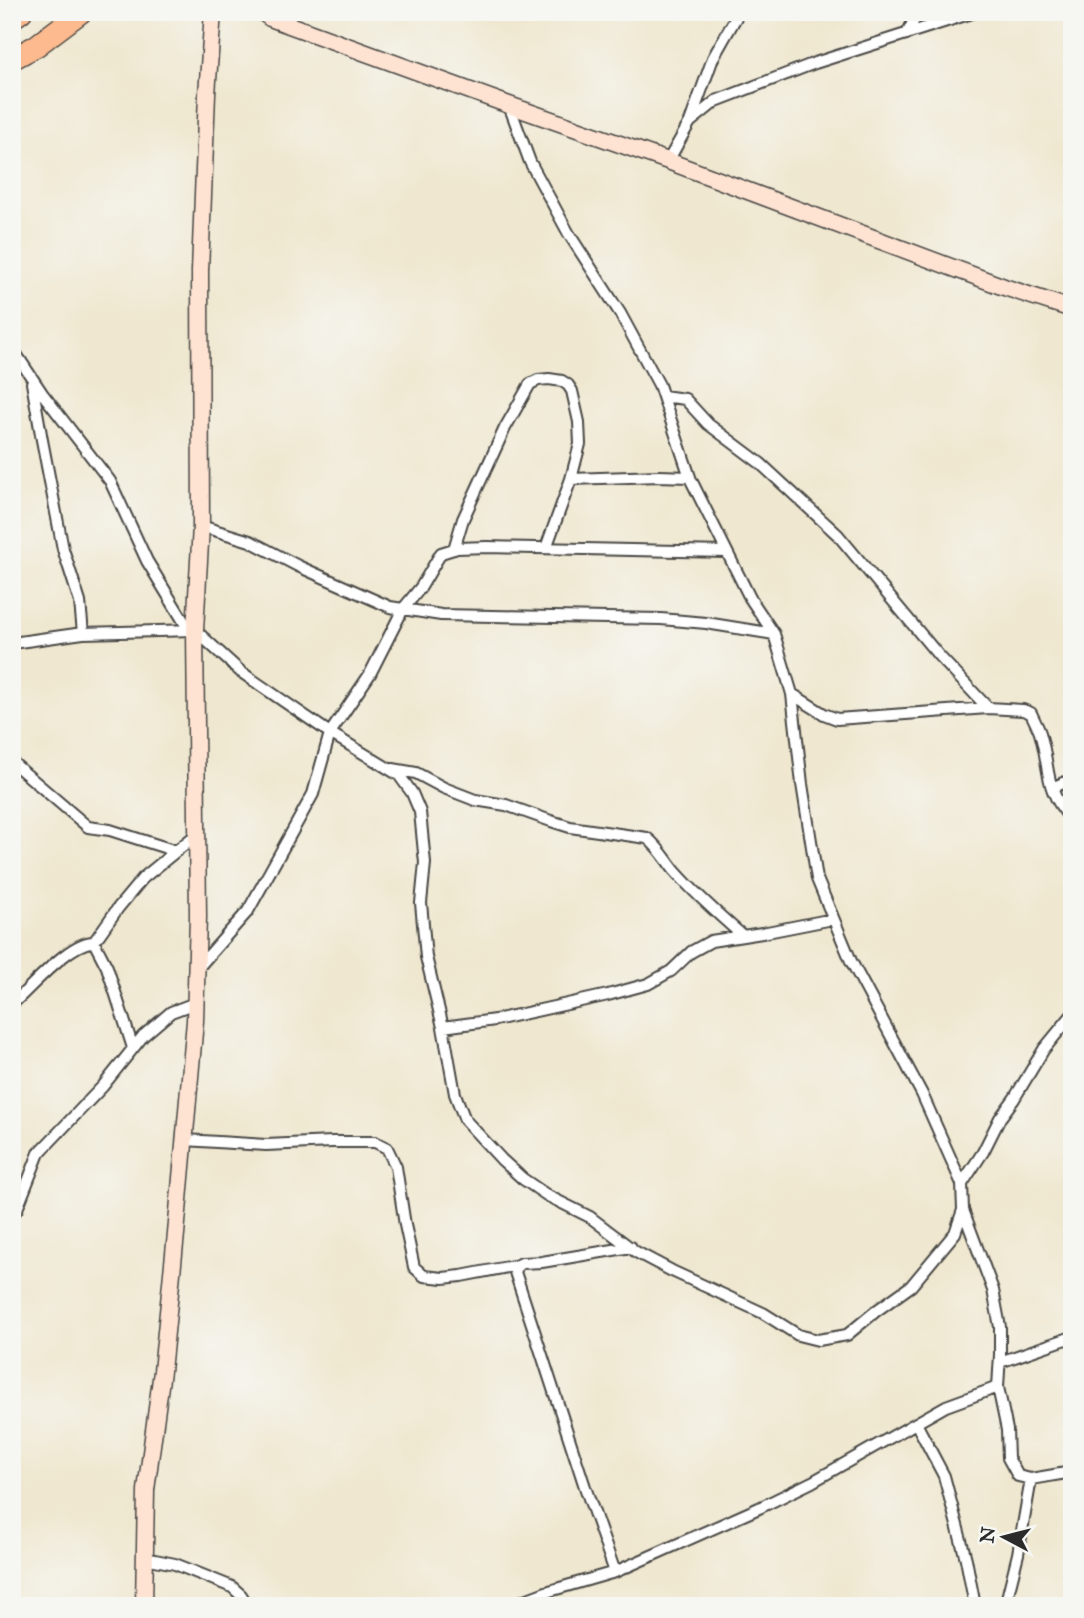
<svg xmlns="http://www.w3.org/2000/svg" width="1084" height="1618" font-family="'IM FELL Great Primer',serif">
  <style>
    .lines { fill: none; stroke-linecap: round; stroke-linejoin: round }
    .street-casing { stroke: #484744; stroke-width: 14 }
    .secondary-casing { stroke: #484744; stroke-width: 19 }
    .highway-casing { stroke: #484744; stroke-width: 24 }
    .street { stroke: #fff; stroke-width: 10 }
    .secondary { stroke: #fee3d2; stroke-width: 16 }
    .highway { stroke: #fcba8e; stroke-width: 21 }
  </style>
  <rect width="100%" height="100%" fill="#f6f6f2"/>
  <filter id="ink" filterUnits="userSpaceOnUse"><feTurbulence type="fractalNoise" baseFrequency=".0143" numOctaves="2"/><feDisplacementMap in="SourceGraphic" scale="14" xChannelSelector="R" yChannelSelector="G"/><feConvolveMatrix kernelMatrix="1 2 1 2 8 2 1 2 1" color-interpolation-filters="sRGB"/></filter>
  <filter id="wash" filterUnits="userSpaceOnUse"><feTurbulence type="fractalNoise" baseFrequency=".00686" numOctaves="4" result="noise"/><feDisplacementMap in="SourceGraphic" scale="28" xChannelSelector="R" yChannelSelector="G"/><feGaussianBlur stdDeviation="1.57" result="paint"/><feColorMatrix in="noise" values="0 0 0 0 0 0 0 0 0 0 0 0 0 0 0 0 0 1.4 0 .05"/><feComposite in="paint" operator="in"/></filter>
  <g filter="url(#wash)">
    <rect width="100%" height="100%" fill="#efe7cf"/>
  </g>
  <g filter="url(#ink)">
    <g class="lines">
      <g class="street-casing">
        <path id="street" d="M907,34l11,-22
          M509,105l21,57 39,72 51,79 39,72 32,95 59,118 24,36 18,60 10,90 15,95 34,82 71,133 40,90 1,26 30,80 7,37v28l-2,32 9,43 1,28 10,18 13,3 41,-7
          M690,122l23,-64 26,-46
          M668,161l22,-39 26,-21 99,-38 160,-51
          M12,348l30,45 68,88 37,80 42,69
          M32,383l10,57 21,109 17,53 3,31
          M663,396l22,3 23,25 52,39 78,72 101,121 49,52
          M571,479l88,-3 31,1
          M201,526l49,15 48,25 92,41 51,8 220,4 45,4 68,11
          M454,549l9,-30 42,-91 25,-44 8,-4 11,-1 13,2 6,4 4,6 7,31 1,22 -9,35 -25,69
          M12,643l71,-10 112,-3 46,42 89,61 69,42 13,18 8,19 5,51 -4,40 5,54 17,70 12,67 10,26 37,40 21,19 25,17 42,21 46,35 36,19 91,42 35,22 20,5 29,-5 29,-24 35,-25 44,-53 8,-23
          M792,694l32,20 13,5 151,-11 35,2 8,3c3,7 7,14 9,20 11,36 3,56 32,87
          M12,762l76,65 22,3 66,21
          M393,769l23,4 28,15 31,12 31,5 45,16 19,6 77,11c12,9 19,22 28,33 21,24 45,45 68,65
          M1052,788l20,-9
          M94,942l13,25 26,81
          M196,970l52,-59 65,-117 17,-61 40,-59 33,-65 18,-22 20,-34 16,-5 30,-1 240,5
          M12,1004c19,-16 58,-63 82,-62l24,-34 25,-30 54,-44
          M443,1027l52,-7 113,-25 40,-11 23,-13 20,-19 20,-11 51,-8 71,-14
          M185,1140l81,5 66,-3h43l12,6 9,19 9,58 9,42 10,9 19,2 18,-2 57,-11
          M962,1184l21,-32 17,-34 14,-19 30,-50 28,-34
          M12,1216l5,-7 22,-56 64,-67 40,-50 28,-24 24,-9
          M1000,1362l72,-25
          M916,1423l28,53 22,83 9,47
          M145,1558l30,6 57,23 9,8 7,11
          M615,1572l-30,-85 -70,-215 3,-7 4,-2 20,-1 89,-15
          M509,1606l37,-14 69,-20 144,-64 53,-26 134,-76 52,-19
          M1005,1606l13,-52 13,-75"/>
      </g>
      <g class="secondary-casing">
        <path id="secondary" d="M262,12l8,6 239,87 159,56 336,126 68,22
          M144,1606l2,-116 16,-119 14,-137 19,-213 3,-104 -3,-287 6,-104 -1,-255 7,-177 6,-82"/>
      </g>
      <g class="highway-casing">
        <path id="highway" d="M12,18l9,-6
          M12,59l24,-13 45,-34"/>
      </g>
      <use href="#street" class="street"/>
      <use href="#secondary" class="secondary"/>
      <use href="#highway" class="highway"/>
    </g>
  </g>
  <rect width="1084" height="1618" fill="none" stroke="#f6f6f2" stroke-width="42"/>
  <g transform="translate(1004 1537) rotate(277)" stroke="#f6f6f2" stroke-width="5" paint-order="stroke">
  <path d="M0-5L12 26L0 18L-12 26Z" fill="#2b2b2b"/>
  <text y="-10" font-size="19" font-weight="bold" text-anchor="middle" fill="#2b2b2b">N</text>
  </g>
</svg>
